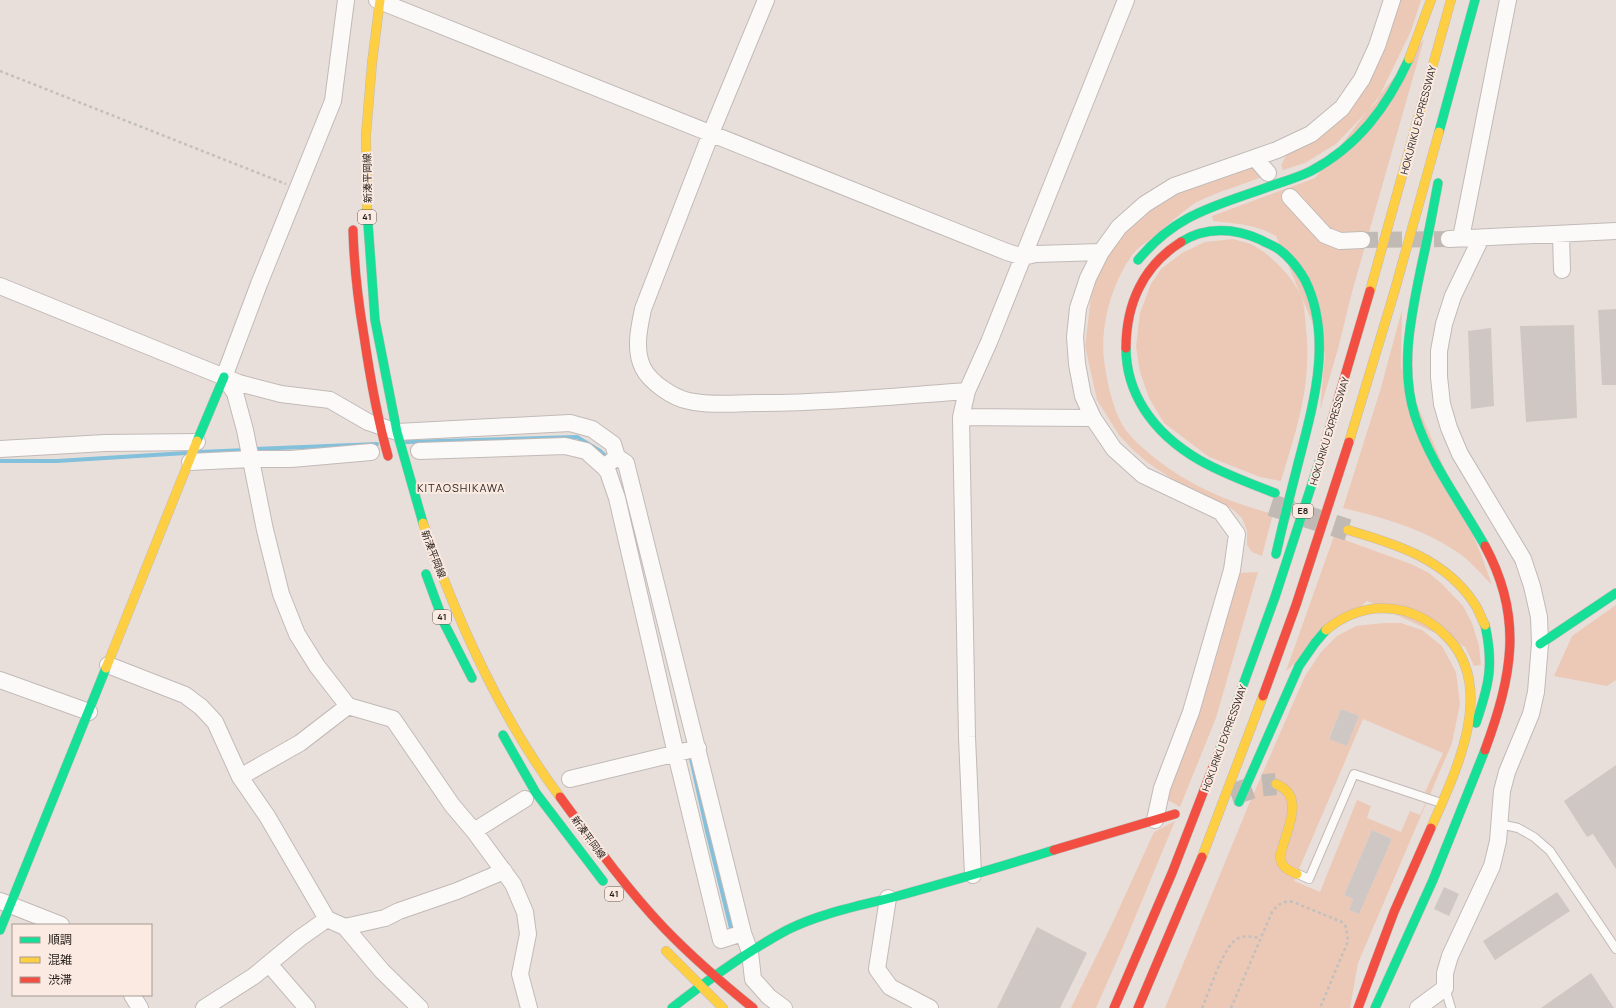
<svg xmlns="http://www.w3.org/2000/svg" width="1616" height="1008" font-family="Manrope,'Noto Sans JP',sans-serif">
  <style>
    .green { fill: #ecc9b6; fill-rule: evenodd }
    .lines { fill: none; stroke-linecap: round; stroke-linejoin: round }
    .stream { stroke: #83c0db; stroke-width: 4 }
    .building { fill: #cec7c3 }
    .street-tunnel { stroke: #c1b9b4; stroke-width: 16; stroke-dasharray: 16 8; stroke-linecap: butt }
    .secondary-tunnel { stroke: #c1b9b4; stroke-width: 22; stroke-dasharray: 22 11; stroke-linecap: butt }
    .highway-tunnel { stroke: #c1b9b4; stroke-width: 22; stroke-dasharray: 22 11; stroke-linecap: butt }
    .lane-casing { stroke: #c1bab7; stroke-width: 10 }
    .street-casing { stroke: #c1bab7; stroke-width: 18 }
    .fast-casing { stroke: #c1bab7; stroke-width: 10 }
    .slow-casing { stroke: #c1bab7; stroke-width: 10 }
    .jam-casing { stroke: #c1bab7; stroke-width: 10 }
    .path { stroke: #c2bfbd; stroke-width: 2.5; stroke-dasharray: 3 3; stroke-linecap: butt }
    .lane { stroke: #fcfaf9; stroke-width: 8 }
    .street { stroke: #fcfaf9; stroke-width: 16 }
    .fast { stroke: #16e098; stroke-width: 9 }
    .slow { stroke: #ffcf43; stroke-width: 9 }
    .jam { stroke: #f24e42; stroke-width: 9 }
    .labels { text-anchor: middle; stroke-width: 4; stroke-linejoin: round; paint-order: stroke }
    .shield { fill: #fbeae1; stroke: #655c57; stroke-width: 1 }
    .shield-label { font-size: 9px; font-weight: bold; fill: #251f1c }
    .street-label { font-size: 10px; fill: #251f1c; stroke: #fbeae1 }
    .neighbourhood-label { font-size: 11px; letter-spacing: 1px; fill: #251f1c; stroke: #fbeae1 }
  </style>
  <rect width="100%" height="100%" fill="#e8dfda"/>
  <path class="green" d="M1397,0h24l-10,31 -34,70 -41,43 -31,19 -22,7 -2,-5 6,-11 50,-32z
    M1424,39l-72,253 -14,57 -18,61 5,-57 -49,-117c-22,-12 -38,-12 -63,-15l-1,-5 103,-38z
    M1256,168l8,8c-21,9 -45,15 -65,25 -12,6 -32,25 -43,34 -7,6 -18,12 -23,19 -21,28 -33,72 -29,106 3,22 9,51 21,69 8,11 20,21 31,30 36,28 73,43 117,55l-11,42 -10,-4 -5,-7v-14l-5,-13 -10,-9 -58,-29 -26,-17 -16,-14 -13,-14 -22,-35 -12,-54 6,-49 8,-25 16,-31 13,-16 51,-35 63,-20z
    M1233,239c6,2 12,3 18,5 17,8 43,34 50,52 4,10 4,22 5,33 6,56 -9,99 -25,152l-21,-4 -51,-20 -45,-34 -15,-25 -9,-26 -4,-25 4,-34 11,-29 10,-15 21,-16 23,-11z
    M1402,310l-1,57 80,187 11,31c-12,-12 -23,-26 -38,-35 -33,-22 -73,-33 -111,-42l37,-117z
    M1334,536l77,28 18,9 13,11 21,22 9,17 7,23 2,19 -7,1 -9,-19 -98,-46 -81,70z
    M1258,572l-42,146 -36,89 -14,-8 29,-74 20,-64 24,-88z
    M1616,605v75l-9,6 -53,-10 18,-40z
    M1384,623h17l21,7 20,16 14,26 4,32 -8,39 -94,220 -8,45h-185l84,-204 56,-128 16,-24 16,-16 19,-10zM1341,709l18,7 -12,30 -18,-8zM1363,719l80,34 -18,39 4,3 -9,20 -10,-4 -9,21 -34,-14 4,-12 -14,-6 -37,92 -26,-11zM1372,830l20,9 -33,75 -10,-4 4,-11 -9,-4z
    M1175,821l-53,128 -26,59h-25l41,-84 42,-92z"/>
  <g class="lines">
    <path class="stream" d="M406,442l171,-5 23,14 9,8
      M252,449l125,-5
      M200,452l46,-2
      M0,461h57l129,-8
      M690,754l17,77 25,101"/>
  </g>
  <path class="building" d="M1616,309v76h-14l-4,-75z
    M1574,325l3,93 -51,4 -6,-96z
    M1491,328l3,78 -23,3 -3,-78z
    M1341,709l18,7 -12,30 -18,-7z
    M1616,765v104l-23,-35 -6,3 -23,-36z
    M1372,830l20,9 -33,75 -10,-4 4,-11 -9,-4z
    M1444,887l15,7 -10,22 -15,-7z
    M1557,892l13,19 -75,49 -12,-19z
    M1037,927l50,26 -27,55h-63z
    M1591,973l23,35h-73z"/>
  <g class="lines">
    <path class="street-tunnel" d="M1362,240l87,-1"/>
    <path class="secondary-tunnel" d="M1231,795l26,-9 19,-2"/>
    <path class="highway-tunnel" d="M1271,505l77,25"/>
    <g class="lane-casing">
      <path id="lane" d="M1500,824l18,4 16,9 16,14 66,98
        M1298,874l11,5 45,-105 87,29
        M1445,988l6,20"/>
    </g>
    <g class="street-casing">
      <path id="street" d="M377,0l630,252 16,5 13,-3 65,-2
        M766,0l-55,133 -68,176c-4,19 -9,41 0,59 7,14 30,30 46,33 22,5 46,2 69,2 70,0 139,-7 209,-12
        M1255,158l13,15
        M1290,197l35,38 15,6 22,-1
        M1561,234l1,36
        M1461,238l47,-238
        M1449,239l167,-8
        M0,286l239,97 42,11 49,6 38,22 29,10 173,-9 22,6 21,15 4,13 9,6 117,470 7,19 3,27 16,18 15,11
        M224,377l11,16 10,37 20,100 16,64 16,40 20,32 31,40 45,13 59,86 22,26 39,53 12,28 3,22 -8,40 9,34
        M224,377l35,-93 74,-183 13,-101
        M961,417l132,1
        M0,449l105,-6 92,-1
        M419,451l146,-5 21,5 18,16
        M617,457l-13,10 4,5 9,26 59,256 45,186 22,-7
        M190,462l61,-3h40l80,-7
        M108,665l77,30 16,12 14,15 25,55 27,39 60,103
        M0,680l89,32
        M240,777l60,-34 48,-37
        M570,779l128,-31
        M1155,820l7,-32 29,-76 41,-142 5,-36 -16,-22 -78,-37 -29,-26 -21,-31 -10,-22 -6,-32 -2,-27 3,-29 10,-30 13,-26 18,-25 26,-23 29,-18 103,-36 34,-16 31,-26 20,-29 15,-33 15,-46
        M474,831l51,-32
        M973,875l-6,-138 -6,-320 6,-26 22,-49 137,-342
        M888,898l-11,71 13,18 40,21
        M0,901l61,24
        M345,927l40,-9 14,-7 58,-20 47,-20
        M269,964l38,44
        M132,995l8,13
        M204,1008l50,-32 46,-38 27,-19 18,8 37,44 38,37
        M1418,1008l27,-20v-15l5,-17 42,-90 6,-25 4,-50 5,-19 24,-58 5,-22 4,-48 -1,-27 -7,-31 -9,-27 -63,-105 -11,-26 -7,-24 -3,-27v-26l5,-27 9,-28 28,-58"/>
    </g>
    <g class="fast-casing">
      <path id="fast" d="M1439,132l36,-132
        M1438,183c-5,27 -10,54 -16,80 -10,49 -23,103 -7,153 15,47 46,87 70,130
        M367,210l8,110 22,112 26,91
        M1181,242c25,-16 54,-14 80,-2 5,3 11,5 16,8 12,8 21,20 28,32 28,57 9,122 -6,180 -8,31 -16,63 -23,94
        M1138,260c38,-46 77,-54 130,-73 14,-5 29,-9 43,-16 47,-25 76,-64 98,-112
        M1126,348c0,22 6,42 18,61 30,47 81,65 131,84
        M197,441l27,-64
        M426,574l18,49 28,55
        M1540,644l76,-51
        M1476,723c13,-38 18,-58 9,-98
        M503,735l33,58 67,88
        M1218,754l57,-157 49,-150
        M1239,802l60,-136 16,-23 11,-13
        M0,930l106,-262
        M672,1008c37,-29 74,-56 115,-78 34,-17 72,-24 107,-33 54,-15 107,-30 160,-47
        M1375,1008l58,-128 52,-130"/>
    </g>
    <g class="slow-casing">
      <path id="slow" d="M1409,59l22,-59
        M367,210l-1,-75 6,-72 8,-63
        M1370,291l81,-291
        M1349,442l45,-149 45,-161
        M423,523c33,95 77,194 137,274
        M1348,530c48,14 97,29 126,73 5,7 7,15 11,22
        M1326,630c23,-19 50,-26 79,-19 17,5 31,14 43,27 49,52 7,135 -17,190
        M106,668l91,-227
        M1276,784c28,11 13,41 7,62 -2,5 -4,10 -2,15 2,7 9,10 16,13
        M1202,857l61,-161
        M666,951l57,57"/>
    </g>
    <g class="jam-casing">
      <path id="jam" d="M353,230c1,36 5,71 11,106 6,41 13,81 24,120
        M1126,348c0,-44 17,-82 55,-106
        M1324,447l46,-156
        M1485,546c39,72 27,130 0,204
        M1263,696l33,-91 53,-163
        M560,797c33,45 66,91 104,131 28,29 58,55 89,80
        M1054,850l121,-36
        M1114,1008l58,-135 46,-119
        M1138,1008l64,-151
        M1358,1008l36,-96 37,-84"/>
    </g>
    <path class="path" d="M0,71l286,113
      M1202,1008c8,-18 18,-52 31,-66 6,-7 18,-6 26,-4
      M1231,1008l41,-96c6,-7 11,-12 21,-10l49,20 4,5 2,14 -28,67"/>
    <use href="#lane" class="lane"/>
    <use href="#street" class="street"/>
    <use href="#fast" class="fast"/>
    <use href="#slow" class="slow"/>
    <use href="#jam" class="jam"/>
  </g>
  <g class="labels">
    <g class="shield">
      <rect x="358" y="210" width="18" height="14" rx="3"/>
      <rect x="1293" y="504" width="20" height="14" rx="3"/>
      <rect x="433" y="610" width="18" height="14" rx="3"/>
      <rect x="605" y="887" width="18" height="14" rx="3"/>
    </g>
    <g class="shield-label">
      <text x="367" y="220">41</text>
      <text x="1303" y="514">E8</text>
      <text x="442" y="620">41</text>
      <text x="614" y="897">41</text>
    </g>
    <g class="street-label">
      <text transform="translate(1418 120) rotate(-75)" y="4">HOKURIKU EXPRESSWAY</text>
      <text transform="translate(367 178) rotate(-91)" y="4">新湊平岡線</text>
      <text transform="translate(1329 431) rotate(-73)" y="4">HOKURIKU EXPRESSWAY</text>
      <text transform="translate(434 554) rotate(69)" y="4">新湊平岡線</text>
      <text transform="translate(1224 738) rotate(-70)" y="4">HOKURIKU EXPRESSWAY</text>
      <text transform="translate(589 837) rotate(54)" y="4">新湊平岡線</text>
    </g>
    <g class="neighbourhood-label">
      <text x="461" y="492">KITAOSHIKAWA</text>
    </g>
  </g>
  <rect x="12" y="924" width="140" height="72" fill="#fbeae1" stroke="#a59992"/>
  <rect x="20" y="937" width="20" height="6" fill="#16e098" stroke="#a59992"/>
  <text x="48" y="944" font-size="12" fill="#251f1c">順調</text>
  <rect x="20" y="957" width="20" height="6" fill="#ffcf43" stroke="#a59992"/>
  <text x="48" y="964" font-size="12" fill="#251f1c">混雑</text>
  <rect x="20" y="977" width="20" height="6" fill="#f24e42" stroke="#a59992"/>
  <text x="48" y="984" font-size="12" fill="#251f1c">渋滞</text>
</svg>
